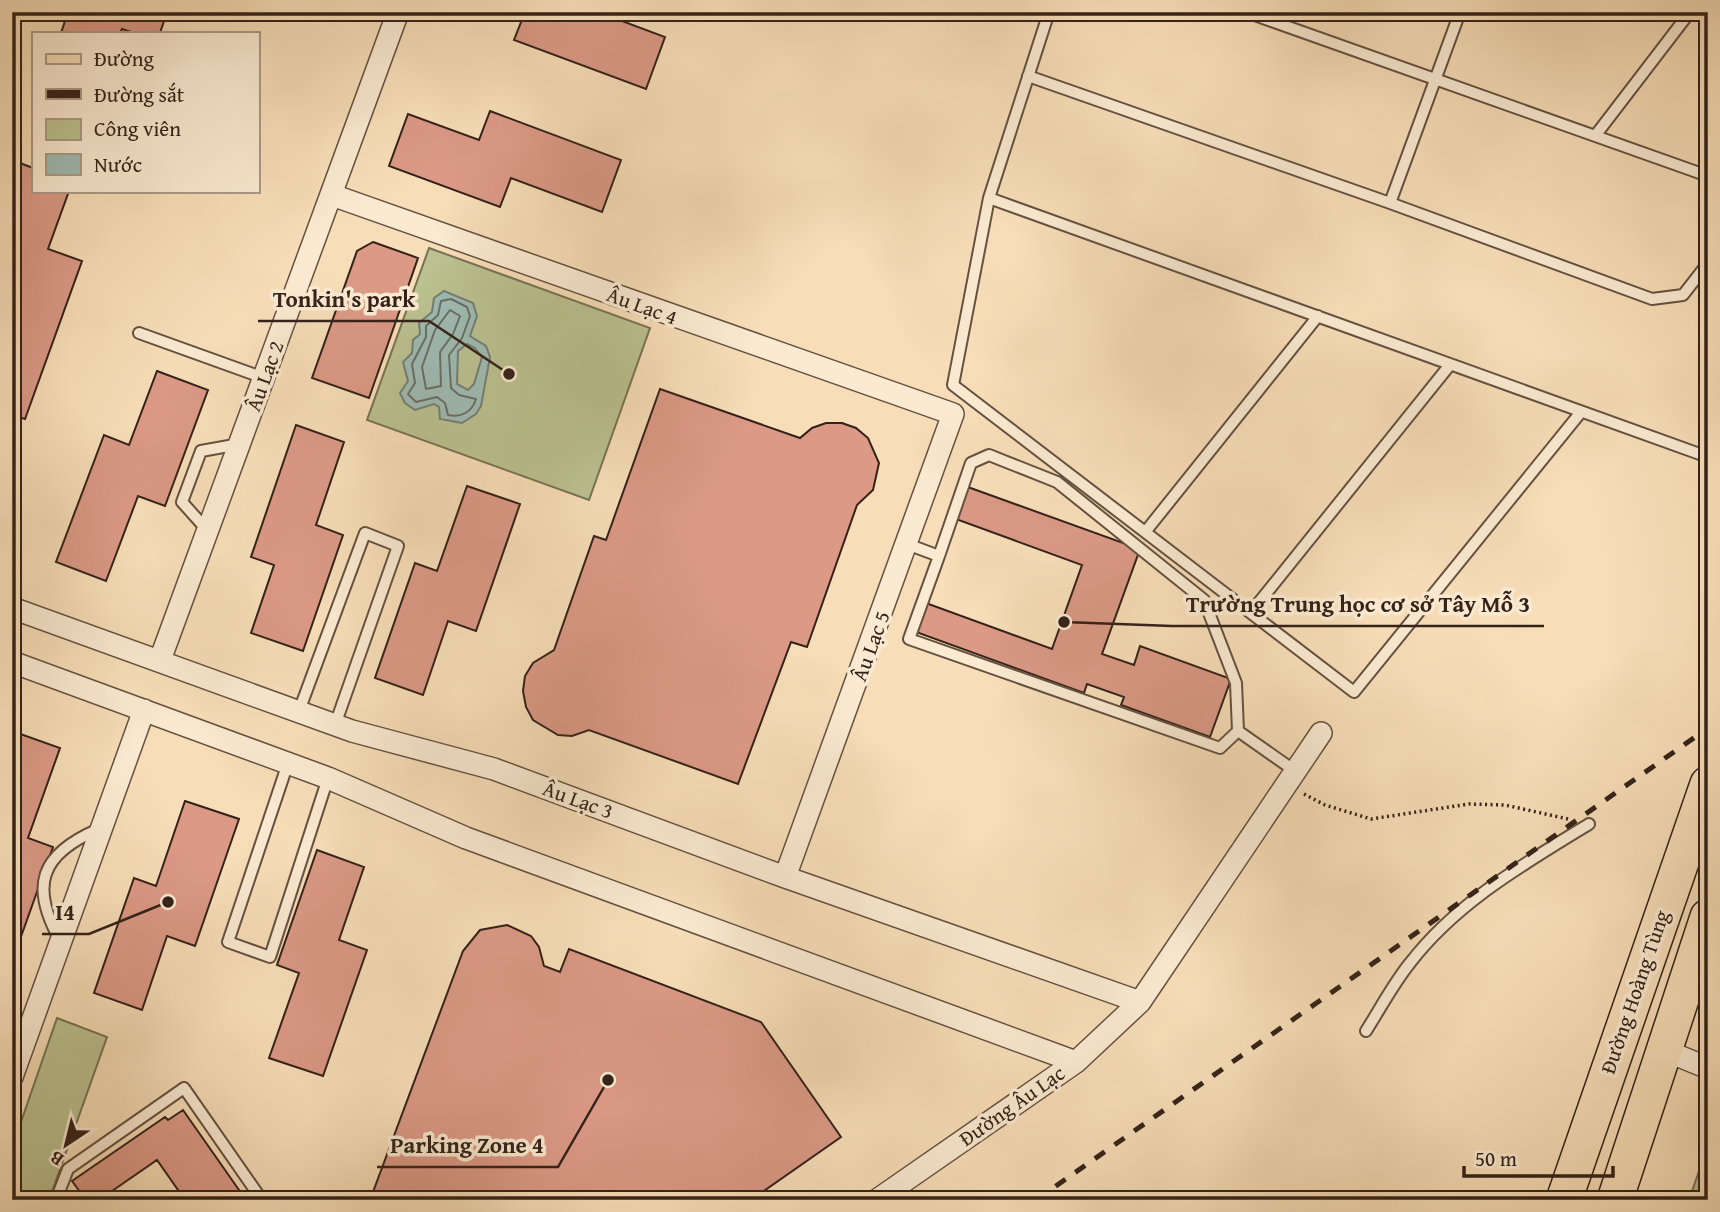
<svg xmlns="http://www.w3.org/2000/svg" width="1720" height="1212" font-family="'Gentium Book Plus',serif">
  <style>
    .green { fill: #bbc190; stroke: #787254; stroke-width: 2 }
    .water { fill: #9ebbb3; stroke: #747e75; stroke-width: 2; fill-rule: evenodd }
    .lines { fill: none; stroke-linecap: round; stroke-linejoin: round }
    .shore { stroke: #696e66; stroke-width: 2 }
    .building { fill: #db9986; stroke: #342219; stroke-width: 2 }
    .service-casing { stroke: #655141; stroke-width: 14 }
    .minor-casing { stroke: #655141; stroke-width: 24 }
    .primary-casing { stroke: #342219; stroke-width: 38 }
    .path { stroke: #342219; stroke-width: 3.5; stroke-dasharray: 2 3.5; stroke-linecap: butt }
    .service { stroke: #faead1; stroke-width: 10 }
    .minor { stroke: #faead1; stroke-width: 21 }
    .primary { stroke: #f7deb8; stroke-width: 35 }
    .rail { stroke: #342219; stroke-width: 5; stroke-dasharray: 12 12; stroke-linecap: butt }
    .labels { text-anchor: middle; stroke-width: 7; stroke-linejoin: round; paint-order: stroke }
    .street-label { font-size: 21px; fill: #342219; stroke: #faead1 }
    .leader { fill: none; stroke: #342219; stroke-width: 2.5 }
    .callout-dot { fill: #342219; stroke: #faead1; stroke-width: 2.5 }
    .callout-label { font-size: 23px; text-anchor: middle; font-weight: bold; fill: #342219; stroke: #faead1; stroke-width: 7; stroke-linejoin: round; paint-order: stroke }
  </style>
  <rect width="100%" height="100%" fill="#f7deb8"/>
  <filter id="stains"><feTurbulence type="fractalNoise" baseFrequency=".00286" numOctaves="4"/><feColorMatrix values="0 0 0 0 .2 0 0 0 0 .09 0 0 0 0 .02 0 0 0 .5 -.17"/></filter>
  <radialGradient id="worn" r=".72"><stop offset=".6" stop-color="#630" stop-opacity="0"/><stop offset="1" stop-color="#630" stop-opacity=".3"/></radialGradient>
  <path class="green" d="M429,248l221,80 -61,172 -222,-80z
    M57,1018l50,19 -58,163h-37v-52z
    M1708,1145v55h-19z"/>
  <path class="water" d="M444,291l29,12 4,13 -7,20 16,10 4,11 -9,49 -5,8 -14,9 -22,-4 -1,-12 -5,-3 -19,6 -10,-7 -5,-10 8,-12 -5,-19 9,-9 1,-13 7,-6 -1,-11 13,-11 2,-14zM467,344l8,4 7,9 -8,27 -6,6 -11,-6 1,-33z"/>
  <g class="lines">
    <path class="shore" d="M451,299l16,8 3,9 -8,22 -13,17 2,33 8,7 17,4c-4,13 -15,19 -28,16l-3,-12 -8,-6 -21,5 -8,-8 7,-11 -3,-19 14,-27v-11l12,-11 3,-14z
      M450,310l10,6 -7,18 -13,18 1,34 -15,3 -4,-22 13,-37z"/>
  </g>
  <path class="building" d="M68,12h99l-7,21h-26l-12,-4 -2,4h-59z
    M525,12h73l67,25 -19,52 -132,-49z
    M490,111l131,49 -19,52 -91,-34 -11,29 -111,-41 19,-52 71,26z
    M20,163l13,5v23h36l-21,58 34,12 -57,158 -13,-4v-229z
    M373,242l45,16 -49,140 -57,-20 45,-127z
    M157,371l51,19 -43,116 -27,-10 -32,85 -50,-19 48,-127 25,10z
    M660,389l140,49 12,-10 14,-5h16l14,5 12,10 11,25 -6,27 -16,15 -50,142 -16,-5 -53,142 -149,-54 -17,6 -14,-1 -25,-15 -7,-13 -3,-16 2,-15 8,-13 21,-13 40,-114 12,4z
    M296,425l48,17 -28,83 27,10 -40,116 -52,-18 23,-68 -23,-8z
    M467,486l53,18 -44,127 -28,-10 -25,74 -48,-17 40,-115 22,8z
    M965,486l175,63 -38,105 32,11 6,-19 91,33 -21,58 -89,-32 3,-8 -37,-13 -3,9 -168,-61 10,-29 126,46 30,-84 -129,-47z
    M12,731l48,17 -32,90 25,9 -40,112z
    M185,801l54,18 -44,127 -28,-10 -25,74 -48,-17 40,-115 22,8z
    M317,850l47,17 -25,73 28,10 -44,126 -54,-18 30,-85 -22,-8z
    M507,925l24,11 8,11 5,19 16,6 9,-23 192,73 80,115 -90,63h-381l93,-249 17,-21z
    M183,1110l63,90h-61l-28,-40 -58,40h-13l-14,-19 93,-64 3,3z"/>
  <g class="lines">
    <g class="service-casing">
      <path id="service" d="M1049,12l-60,186 -36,187 401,307 227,-280
        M1246,12l462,164
        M1028,76l362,127 70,-191
        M1595,136l95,-124
        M989,198l719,259
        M1390,203l262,96 31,-4 25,-32
        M139,333l125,45
        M208,531l-26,-29 19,-51 39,-7
        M1146,531l172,-215
        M907,544l32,12 32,-93 18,-8 68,27 147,118 32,83 2,48 57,40
        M939,556l-30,83 311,109 18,-17
        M1252,611l197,-245
        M299,711l66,-178 33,13 -63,179
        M288,763l-60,179 42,15 58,-179
        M61,942c-32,-56 -21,-88 38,-113
        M1366,1031c14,-22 27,-47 44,-68 47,-61 114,-99 179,-139
        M56,1200l12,-31 116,-81 78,112
        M1518,1200v-1"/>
    </g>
    <g class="minor-casing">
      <path id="minor" d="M332,195l621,219 -168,463
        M12,608l340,123 142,38 291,108 355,125
        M160,660l238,-648
        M12,662l316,116 138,60 610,224
        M1664,1050l44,18
        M12,1077l132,-367
        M877,1200l199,-138 64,-60 181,-269"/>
    </g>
    <g class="primary-casing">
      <path id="primary" d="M1564,1200l144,-416
        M1615,1200l93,-283"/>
    </g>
    <path class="path" d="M1304,794l21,11 46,14 98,-15 36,1 63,14"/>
    <use href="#service" class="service"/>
    <use href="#minor" class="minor"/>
    <use href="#primary" class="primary"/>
    <path class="rail" d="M1036,1200l672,-472"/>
  </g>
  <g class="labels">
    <g class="street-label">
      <text transform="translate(642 306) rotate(20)" y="7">Âu Lạc 4</text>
      <text transform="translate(265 376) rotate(-70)" y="7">Âu Lạc 2</text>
      <text transform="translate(871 646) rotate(-70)" y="7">Âu Lạc 5</text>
      <text transform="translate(578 800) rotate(20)" y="7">Âu Lạc 3</text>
      <text transform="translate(1635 992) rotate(-71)" y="7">Đường Hoàng Tùng</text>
      <text transform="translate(1012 1106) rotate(-35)" y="7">Đường Âu Lạc</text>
    </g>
  </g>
  <path class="leader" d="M509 374L429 321H258M1064 622L1172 626H1544M168 902L89 934H42M608 1080L558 1167H377"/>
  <g class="callout-dot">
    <circle cx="509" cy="374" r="7"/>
    <circle cx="1064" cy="622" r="7"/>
    <circle cx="168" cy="902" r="7"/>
    <circle cx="608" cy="1080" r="7"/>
  </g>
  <g class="callout-label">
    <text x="344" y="307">Tonkin's park</text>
    <text x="1358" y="612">Trường Trung học cơ sở Tây Mỗ 3</text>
    <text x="65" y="920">I4</text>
    <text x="467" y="1153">Parking Zone 4</text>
  </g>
  <rect width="1720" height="1212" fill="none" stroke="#f7deb8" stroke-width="42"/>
  <rect x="14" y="14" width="1692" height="1184" fill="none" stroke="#342219" stroke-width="3.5"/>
  <rect x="21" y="21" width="1678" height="1170" fill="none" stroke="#342219" stroke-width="2"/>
  <rect x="32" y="32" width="228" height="161" fill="#faead1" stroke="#ab9a87" stroke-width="2"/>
  <rect x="46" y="54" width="35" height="10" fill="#f7deb8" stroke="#ab9a87" stroke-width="2"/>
  <text x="94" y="66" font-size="21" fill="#342219">Đường</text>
  <rect x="46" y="89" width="35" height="10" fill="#342219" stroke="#ab9a87" stroke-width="2"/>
  <text x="94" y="102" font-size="21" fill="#342219">Đường sắt</text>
  <rect x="46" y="119" width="35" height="21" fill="#bbc190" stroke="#ab9a87" stroke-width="2"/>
  <text x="94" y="136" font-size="21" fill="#342219">Công viên</text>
  <rect x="46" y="154" width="35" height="21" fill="#9ebbb3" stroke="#ab9a87" stroke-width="2"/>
  <text x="94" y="172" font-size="21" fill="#342219">Nước</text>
  <g transform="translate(66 1145) rotate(215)" stroke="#faead1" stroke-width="5" paint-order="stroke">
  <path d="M0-5L12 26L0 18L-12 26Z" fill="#342219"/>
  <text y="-10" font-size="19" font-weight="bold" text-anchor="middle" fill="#342219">B</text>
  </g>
  <path d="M1464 1166v10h149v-10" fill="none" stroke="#342219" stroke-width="3.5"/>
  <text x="1475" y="1166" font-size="21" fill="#342219" stroke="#faead1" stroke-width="5" paint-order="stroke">50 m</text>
  <rect width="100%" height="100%" filter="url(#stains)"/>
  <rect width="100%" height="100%" fill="url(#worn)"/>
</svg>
